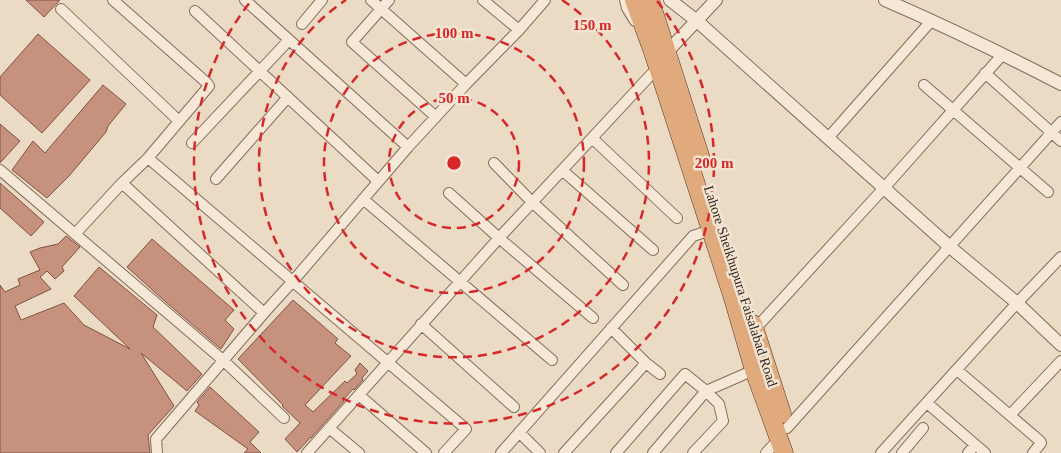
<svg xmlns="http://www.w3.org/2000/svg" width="1061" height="453" font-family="'Times New Roman',serif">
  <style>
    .building { fill: #c6917d; stroke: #815344 }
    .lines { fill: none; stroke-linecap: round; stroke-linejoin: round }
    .minor-casing { stroke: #846c5c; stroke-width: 12 }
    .tertiary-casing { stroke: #846c5c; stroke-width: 14 }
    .trunk-casing { stroke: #523b30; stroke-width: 19 }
    .minor { stroke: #f6e8d7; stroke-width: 10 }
    .tertiary { stroke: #f6e8d7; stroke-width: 12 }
    .trunk { stroke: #e0aa7d; stroke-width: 18 }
    .ring { fill: none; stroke: #d62828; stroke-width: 2.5; stroke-dasharray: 9 6 }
    .labels { text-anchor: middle; stroke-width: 5; stroke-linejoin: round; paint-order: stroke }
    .street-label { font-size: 14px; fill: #35261f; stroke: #f3e5d3 }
    .centre { fill: #d62828; stroke: #f3e5d3; stroke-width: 2.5 }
    .ring-label { font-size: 15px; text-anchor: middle; font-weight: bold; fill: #d62828; stroke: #f3e5d3; stroke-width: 5; stroke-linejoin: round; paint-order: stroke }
  </style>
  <rect width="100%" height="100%" fill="#ebdac4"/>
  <path class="building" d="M26,0h34l-16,17z
    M38,34l52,46 -48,53 -42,-38v-18z
    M103,85l23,19 -18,22 -2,6 -37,44 -22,22 -35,-28 21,-29 12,12z
    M0,124l20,17 -20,22z
    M0,183l44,39 -13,14 -31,-28z
    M66,236l14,11 -18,20 2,4 -9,8 -8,-8 -7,6 11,12 -36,17 6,14 43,-17 20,22 46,24 -56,-53 25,-29 58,48 -4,12 49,47 -15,17 -46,-38 33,53 -26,29 2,18h-150v-168l5,7 15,-7 -2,-6 22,-9 -10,-18 10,-4 18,-4z
    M152,239l82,71 -9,10 9,9 -13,20 -62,-53 -32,-29z
    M293,300l45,39 -3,4 16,13 -46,49 8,7 32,-31 2,2 10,-9 -2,-4 5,-7 8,8 -6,7 1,2 -9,10 -1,-1 -10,11 1,1 -33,37v-1l-14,15 -12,-13 15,-16 -18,-17 1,-1 -45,-46z
    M210,387l49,45 -9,10 11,11h-17l4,-4 -53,-38 4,-6 -2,-3z"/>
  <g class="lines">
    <g class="minor-casing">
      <path id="minor" d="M245,0l163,147
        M371,0l95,84
        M389,0l-37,42 84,75
        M483,0l36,30
        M625,0l2,8 8,13
        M61,9l118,112
        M195,11l183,170
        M302,24l20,-24
        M985,73l76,68
        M924,85l124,107
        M592,138l85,80
        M828,138l104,-118
        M192,143l97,-103
        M148,158l318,271 -22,24
        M494,163l38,39 91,83
        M0,170l224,191 60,57
        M562,170l91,80
        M216,179l72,-82
        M122,183l142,130
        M449,193l50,45 94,80
        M363,199l189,161
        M75,234l47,-51 26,-25 61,-72 -2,-3 -94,-83
        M421,324l93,83
        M611,328l35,35 14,11
        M755,329l129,-141 119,-134
        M957,370l83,71 1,2 -8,10
        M359,395l67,58
        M927,403l58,50
        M1010,415l51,-54
        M329,428l30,25
        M787,428l274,-306
        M519,432l21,21
        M157,453l-1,-14 108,-126 29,-32 115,-134 58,-63 53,-54 26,-30
        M307,453l192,-215 159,-171
        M501,453l192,-217 18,-6
        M564,453l82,-90
        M616,453l69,-79 21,17 13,13 4,17 -30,32
        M653,453l53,-62 48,-21
        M766,453l13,-14
        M881,453l136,-150 44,-46
        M902,453l21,-25
        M968,453l7,-8"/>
    </g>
    <g class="tertiary-casing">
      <path id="tertiary" d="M670,0l27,21 253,226 67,56 44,42
        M885,0c60,26 118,54 176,84
        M667,52l49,-52"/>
    </g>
    <g class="trunk-casing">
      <path id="trunk" d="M634,0l19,52 80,246 21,72 30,83
        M650,0l51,159
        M753,324l29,90"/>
    </g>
    <use href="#minor" class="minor"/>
    <use href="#tertiary" class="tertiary"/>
    <use href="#trunk" class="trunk"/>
  </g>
  <g class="ring">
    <circle cx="454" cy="163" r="65"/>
    <circle cx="454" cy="163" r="130"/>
    <path d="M562 0A195 195 0 1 1 346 0"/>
    <path d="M657 1A260 260 0 1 1 251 1"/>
  </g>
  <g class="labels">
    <g class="street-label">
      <text transform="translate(741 286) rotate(72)" y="5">Lahore Sheikhupura Faisalabad Road</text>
    </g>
  </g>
  <circle cx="454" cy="163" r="8" class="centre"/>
  <g class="ring-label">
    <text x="592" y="30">150 m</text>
    <text x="454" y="38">100 m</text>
    <text x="454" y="103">50 m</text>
    <text x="714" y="168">200 m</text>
  </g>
</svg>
